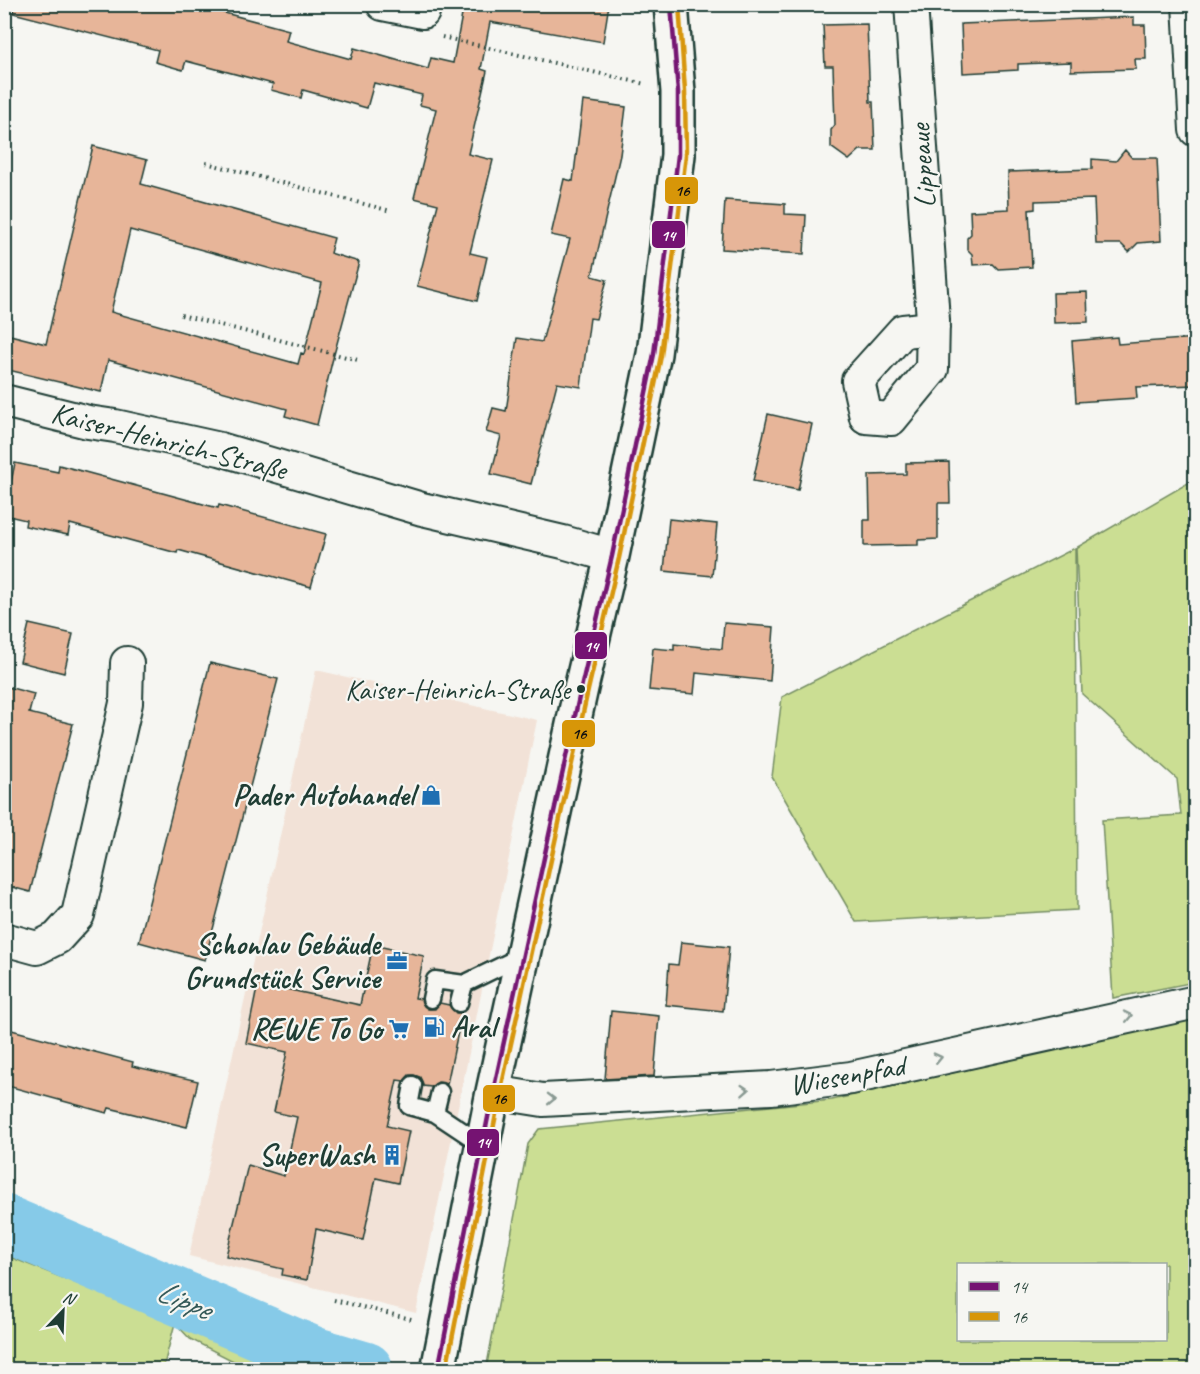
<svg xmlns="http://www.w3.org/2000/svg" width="1200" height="1374" font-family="Caveat,sans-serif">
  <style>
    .built { fill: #f2e2d7 }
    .green { fill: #cbde93; stroke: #758e64; stroke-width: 1.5; fill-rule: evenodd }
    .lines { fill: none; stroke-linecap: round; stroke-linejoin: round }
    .river { stroke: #86cae8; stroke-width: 57 }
    .building { fill: #e7b599; stroke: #1f3d34; stroke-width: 1.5; fill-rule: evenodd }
    .service-casing { stroke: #1f3d34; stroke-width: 21 }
    .minor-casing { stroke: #1f3d34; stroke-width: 36 }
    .secondary-casing { stroke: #1f3d34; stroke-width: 38 }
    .path { stroke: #1f3d34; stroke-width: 4; stroke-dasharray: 1.5 4.5; stroke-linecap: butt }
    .service { stroke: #f6f6f2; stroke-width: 16 }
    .minor { stroke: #f6f6f2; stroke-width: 32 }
    .secondary { stroke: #f6f6f2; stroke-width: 33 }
    .bus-1-casing { stroke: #f6f6f2; stroke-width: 9 }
    .bus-2-casing { stroke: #f6f6f2; stroke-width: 9 }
    .bus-1 { stroke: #751372; stroke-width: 4.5 }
    .bus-2 { stroke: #d79608; stroke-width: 4.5 }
    .oneway { stroke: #8a9a93 }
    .bus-dot { fill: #1f3d34; stroke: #f6f6f2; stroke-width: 2 }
    .labels { text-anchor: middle; stroke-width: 4.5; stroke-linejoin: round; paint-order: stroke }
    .bus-label { font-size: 28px; fill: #1f3d34; stroke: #f6f6f2; text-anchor: end }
    .street-label { font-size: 30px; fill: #1f3d34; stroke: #f6f6f2 }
    .poi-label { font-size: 30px; font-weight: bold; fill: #1f3d34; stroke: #f6f6f2; text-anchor: end }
    .water-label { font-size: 32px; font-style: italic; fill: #345958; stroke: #f6f6f2 }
    .line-badge { stroke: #f6f6f2; stroke-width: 2 }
    .badge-label { font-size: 16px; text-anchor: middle; font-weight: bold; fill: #fff }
    .pale-badge-label { font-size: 16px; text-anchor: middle; font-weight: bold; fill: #111 }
  </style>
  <rect width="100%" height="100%" fill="#f6f6f2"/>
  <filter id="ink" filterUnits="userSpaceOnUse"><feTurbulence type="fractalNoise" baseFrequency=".0167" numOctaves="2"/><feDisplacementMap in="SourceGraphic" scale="12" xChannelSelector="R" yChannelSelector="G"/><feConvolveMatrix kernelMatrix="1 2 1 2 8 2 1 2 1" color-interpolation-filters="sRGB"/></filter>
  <g filter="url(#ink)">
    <path class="built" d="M316,670l221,50 -121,593 -227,-57z"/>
    <path class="green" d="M1195,479v503l-82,16 -11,-178 79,-5 -4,-36 -95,-85 -6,-146z
      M1075,548l2,362 -221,12 -84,-145 10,-80z
      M1195,1018v351l-709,1 42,-226 11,-15 293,-29zM958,1264h208v76h-208z
      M5,1245l298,124h-54l-59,-30 -15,-16 -12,46h-158v-114l98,39 -98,-40z"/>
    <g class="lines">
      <path class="river" d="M4,1223l310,132 51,15"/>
    </g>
    <path class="building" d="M14,4h177l98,26 -3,11 65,18 3,-11 74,21 3,-11 22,5 11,-59h145l-6,38 -113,-20 -9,47 6,2 -19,83 25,6 -23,93 17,4 -10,44 -60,-15 21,-82 -24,-6 22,-89 -16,-4 2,-10 -48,-12 -7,25 -64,-18 -2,8 -30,-8 2,-6 -87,-23 -3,9 -28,-8 3,-12 -145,-37z
      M1134,17v8h11l1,34h-11l1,10 -65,2v-9l-53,2v6l-55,3 -2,-49z
      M867,24l3,78h3l2,48h-15l-11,10 -18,-13v-17l4,-5 -2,-59h-8l-2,-41z
      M583,101l43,6 -6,48 -28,121 15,4 -11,39 -6,-1 -9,69 -24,-4 -26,101 -40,-10 10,-38 -15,-4 7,-24 13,3 11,-73 25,4 28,-103 -19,-4 13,-56 9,2z
      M93,146l54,14 -6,24 193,54 -4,15 29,9 -27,100 -15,63 -32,-9 2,-7 -179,-49 -7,32 -97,-23 6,-34 36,9zM130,230l192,53 -18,71 -3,-1 -3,11 -187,-52z
      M1125,150l7,8h25l4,83 -23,2 -9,9 -8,-8h-25l-2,-45 -59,2v8l-6,1 3,57 -34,2 -5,-5 -20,1 -1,-11 -5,-5v-11l4,-4 -1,-23 39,-2 -1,-37 84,-3v-10l24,2z
      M725,200l60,4v10l21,1 -2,39 -82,-5z
      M1087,292l1,30 -34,1 -1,-30z
      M1117,337l1,7 78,-6v47l-60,2 1,11 -61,4 -4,-61z
      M768,414l44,10 -14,66 -45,-9z
      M949,462l1,41h-12v36l-20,1v5l-54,1v-26h6l-1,-45 37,-1v-11z
      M15,463l43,9 1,-7 159,43 1,-3 107,29 -15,53 -133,-37 -1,3 -107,-29 -2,11 -43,-9 1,-6 -22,-5z
      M669,519l48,5 -5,52 -48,-5z
      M724,623l50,4 -4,54 -74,-8 -2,21 -45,-4 4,-42 21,2v-6l48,5z
      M29,624l44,10 -9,39 -44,-11z
      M210,663l68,16 -73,281 -66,-18z
      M4,686l30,8 -5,19 44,11 -43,168 -26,-7z
      M681,942l48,5 -6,64 -57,-6 3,-41 9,1z
      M373,945l51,11 -9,42 6,1 3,7 4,3h7l5,-6 9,2 7,8h6l-15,71 -9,-2 -7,5 -8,-1 -3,-9 -6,-2h-5l-5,6 -7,-1 -10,46 22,5 -11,52 -22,-5 -13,62 -47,-11 -9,51 -25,-5 1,-6 -57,-13 22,-91 36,11 13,-59 -23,-5 13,-60 -41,-9 12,-60 102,22z
      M611,1011l48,5 -5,60 -49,3z
      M4,1028l129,34 -1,4 66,15 -11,46 -78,-19 -2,5 -103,-28z"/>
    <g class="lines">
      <g class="service-casing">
        <path id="service" d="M431,999l4,-19 29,4
          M459,1003l5,-19 58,-28
          M413,1085l-4,21 26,7
          M440,1092l-5,21 48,32"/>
      </g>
      <g class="minor-casing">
        <path id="minor" d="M383,4l40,8
          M911,4l22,316 -1,49 -41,50 -25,-2 -8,-36 45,-50 30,-3
          M1189,4l7,126
          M4,401l84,21 27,4 105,23 202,60 141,33 49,14
          M4,939l33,9 20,-10 21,-23 48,-212 1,-40
          M493,1092l50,8 228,-12 80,-10 345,-76"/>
      </g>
      <g class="secondary-casing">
        <path id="secondary" d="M438,1370l55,-278 88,-404 31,-132 42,-202 24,-199v-63l-7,-88"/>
      </g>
      <path class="path" d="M442,37l203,47
        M206,163l185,48
        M181,315l177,45
        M334,1300l81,20"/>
      <use href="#service" class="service"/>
      <use href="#minor" class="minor"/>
      <use href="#secondary" class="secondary"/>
      <g class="bus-1-casing">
        <path id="bus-1" d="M438,1370l55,-278 88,-404 31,-132 42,-202 24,-199v-63l-7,-88"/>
      </g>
      <g class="bus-2-casing">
        <path id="bus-2" d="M446,1370l54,-276 88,-404 31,-132 42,-202 25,-201 -1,-64 -6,-87"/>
      </g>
      <use href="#bus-1" class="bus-1"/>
      <use href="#bus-2" class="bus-2"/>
    </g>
    <defs><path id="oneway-chevron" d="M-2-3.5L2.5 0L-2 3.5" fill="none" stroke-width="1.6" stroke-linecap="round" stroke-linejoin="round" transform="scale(1.5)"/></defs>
    <g class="oneway">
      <use href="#oneway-chevron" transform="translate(1128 1016) rotate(-12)"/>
      <use href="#oneway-chevron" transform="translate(938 1058) rotate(-13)"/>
      <use href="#oneway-chevron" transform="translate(745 1090) rotate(-4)"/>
      <use href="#oneway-chevron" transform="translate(551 1099) rotate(-1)"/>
    </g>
  </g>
  <defs>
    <g id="shop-bare" transform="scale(1.62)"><path d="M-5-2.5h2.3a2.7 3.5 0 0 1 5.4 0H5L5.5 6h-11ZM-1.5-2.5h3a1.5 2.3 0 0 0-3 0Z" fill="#1f6fb2" stroke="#f6f6f2" stroke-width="2.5" paint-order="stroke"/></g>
    <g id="office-bare" transform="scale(1.62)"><path d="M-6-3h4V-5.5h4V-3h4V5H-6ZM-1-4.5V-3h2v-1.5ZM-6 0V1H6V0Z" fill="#1f6fb2" stroke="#f6f6f2" stroke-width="2.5" paint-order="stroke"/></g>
    <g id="fuel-bare" transform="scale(1.62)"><path d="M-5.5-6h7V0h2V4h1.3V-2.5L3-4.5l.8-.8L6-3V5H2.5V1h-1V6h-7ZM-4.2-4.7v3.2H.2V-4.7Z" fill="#1f6fb2" stroke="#f6f6f2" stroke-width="2.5" paint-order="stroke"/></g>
    <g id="supermarket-bare" transform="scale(1.62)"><path d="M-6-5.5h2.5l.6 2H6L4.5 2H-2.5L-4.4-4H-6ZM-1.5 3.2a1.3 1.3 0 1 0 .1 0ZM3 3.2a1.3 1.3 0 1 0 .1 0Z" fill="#1f6fb2" stroke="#f6f6f2" stroke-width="2.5" paint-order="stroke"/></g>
    <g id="building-bare" transform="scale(1.62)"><path d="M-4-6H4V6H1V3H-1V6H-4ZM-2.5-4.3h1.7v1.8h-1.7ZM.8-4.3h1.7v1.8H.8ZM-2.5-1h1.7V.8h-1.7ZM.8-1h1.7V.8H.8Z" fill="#1f6fb2" stroke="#f6f6f2" stroke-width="2.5" paint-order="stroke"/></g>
  </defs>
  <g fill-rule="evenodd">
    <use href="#shop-bare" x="431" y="795"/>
    <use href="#office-bare" x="397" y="961"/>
    <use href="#fuel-bare" x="434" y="1027"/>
    <use href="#supermarket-bare" x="399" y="1029"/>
    <use href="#building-bare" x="392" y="1155"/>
  </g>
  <circle class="bus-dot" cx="581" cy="689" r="5"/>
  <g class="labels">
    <g class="bus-label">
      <text x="570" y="699">Kaiser-Heinrich-Straße</text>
    </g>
    <g class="street-label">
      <text transform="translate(922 166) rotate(-94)" y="10">Lippeaue</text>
      <text transform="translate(169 441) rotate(14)" y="10">Kaiser-Heinrich-Straße</text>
      <text transform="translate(847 1075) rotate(-10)" y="10">Wiesenpfad</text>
    </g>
    <g class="poi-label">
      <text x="414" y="805">Pader Autohandel</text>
      <text x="380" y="954">Schonlau Gebäude<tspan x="380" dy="34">Grundstück Service</tspan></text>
      <text x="451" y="1037" text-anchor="start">Aral</text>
      <text x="382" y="1039">REWE To Go</text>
      <text x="375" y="1165">SuperWash</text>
    </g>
    <g class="water-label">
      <text transform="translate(184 1299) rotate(23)" y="11">Lippe</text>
    </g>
  </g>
  <g class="line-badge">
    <rect x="664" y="176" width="35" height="29" rx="6" fill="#d79608"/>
    <rect x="651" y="220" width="35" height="29" rx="6" fill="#751372"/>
    <rect x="574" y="631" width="34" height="29" rx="6" fill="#751372"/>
    <rect x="561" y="719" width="35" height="29" rx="6" fill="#d79608"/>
    <rect x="482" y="1084" width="34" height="29" rx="6" fill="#d79608"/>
    <rect x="466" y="1128" width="34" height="29" rx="6" fill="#751372"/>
  </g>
  <g class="badge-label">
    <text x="668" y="241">14</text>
    <text x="591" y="652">14</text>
    <text x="483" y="1148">14</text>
  </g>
  <g class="pale-badge-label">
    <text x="682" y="196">16</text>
    <text x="579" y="739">16</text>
    <text x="499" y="1104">16</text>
  </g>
  <rect width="1200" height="1374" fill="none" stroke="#f6f6f2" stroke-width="24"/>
  <rect x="12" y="12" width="1176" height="1350" fill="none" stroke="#1f3d34" stroke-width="2" filter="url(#ink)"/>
  <rect x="957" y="1263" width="210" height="78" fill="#f6f6f2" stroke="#a0aca6" stroke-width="1.5"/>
  <rect x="969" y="1282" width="30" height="9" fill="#751372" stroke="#a0aca6" stroke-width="1.5"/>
  <text x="1011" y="1293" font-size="18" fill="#1f3d34">14</text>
  <rect x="969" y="1312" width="30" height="9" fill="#d79608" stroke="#a0aca6" stroke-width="1.5"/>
  <text x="1011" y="1323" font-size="18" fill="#1f3d34">16</text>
  <g transform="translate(63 1311) rotate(23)" stroke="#f6f6f2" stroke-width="4.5" paint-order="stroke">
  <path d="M0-4.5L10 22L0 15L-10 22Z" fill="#1f3d34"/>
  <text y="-9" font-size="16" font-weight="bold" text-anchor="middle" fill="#1f3d34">N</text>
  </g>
</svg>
